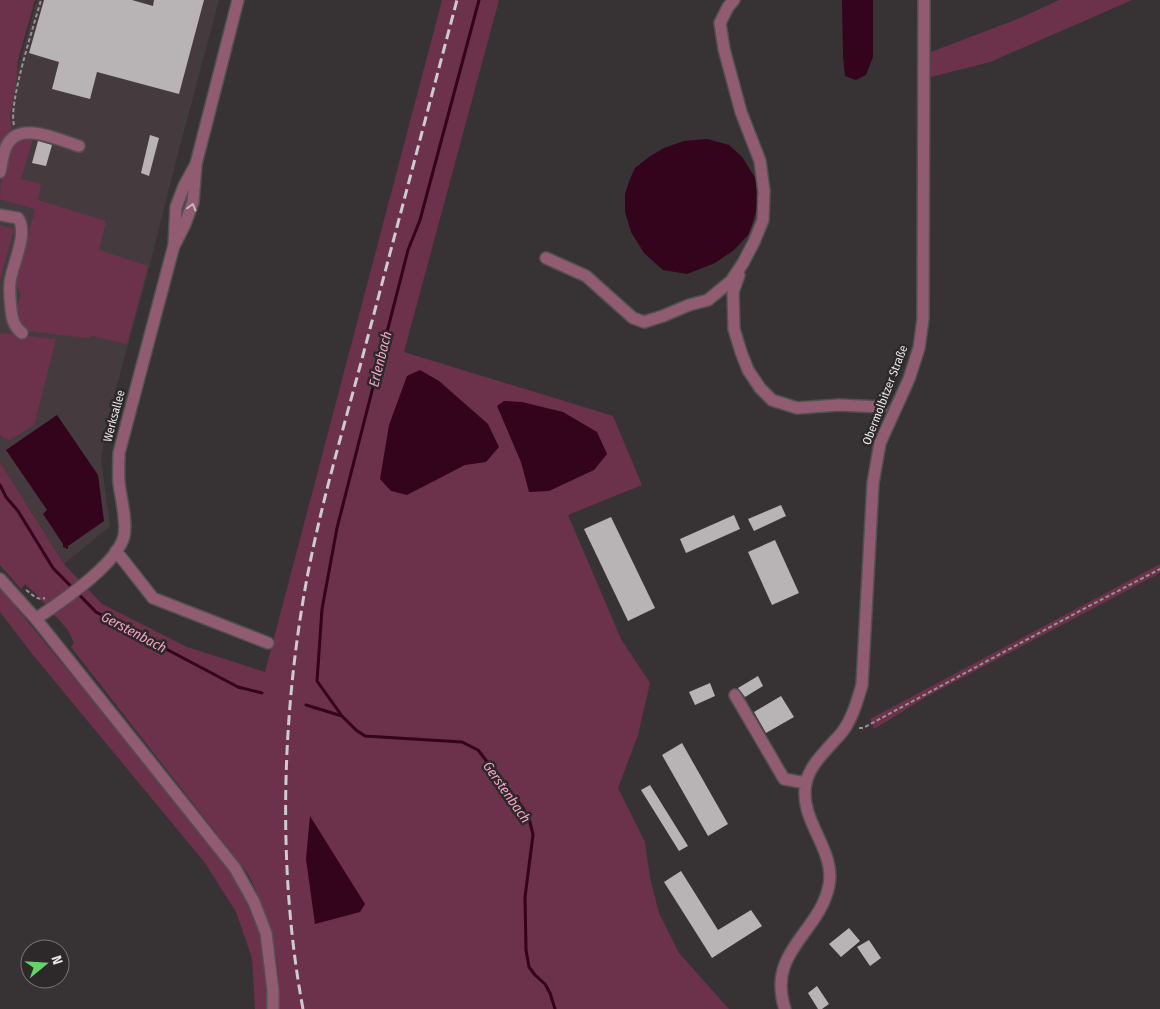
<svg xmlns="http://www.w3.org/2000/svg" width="1160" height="1009" font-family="'Fira Sans Condensed',sans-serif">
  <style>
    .built { fill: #453b3f }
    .green { fill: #6c314b }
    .water { fill: #34031c }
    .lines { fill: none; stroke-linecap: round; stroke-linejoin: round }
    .stream { stroke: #34031c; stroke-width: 3 }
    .building { fill: #b8b3b5 }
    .minor-casing { stroke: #535051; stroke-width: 14 }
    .path { stroke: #969394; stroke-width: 2; stroke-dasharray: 4 2.5; stroke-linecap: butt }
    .minor { stroke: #915c71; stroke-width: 11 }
    .rail { stroke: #cdcbcc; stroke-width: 3; stroke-dasharray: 10 5; stroke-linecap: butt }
    .oneway { stroke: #cab6be }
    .labels { text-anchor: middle; stroke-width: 5; stroke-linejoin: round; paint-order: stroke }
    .street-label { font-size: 12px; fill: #e8e6e7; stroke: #2d292a }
    .water-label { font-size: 14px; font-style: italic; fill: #f5a1c2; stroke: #2d292a }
  </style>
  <rect width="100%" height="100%" fill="#373334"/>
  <path class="built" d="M37,0h182l-42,157 -28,111 -42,153 -6,39 9,66 -46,38 -64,-102v-327z"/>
  <path class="green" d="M0,0h35l-17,60 -2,24 -6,32 2,15 -7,9 -5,22z
    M442,0h57l-95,352 209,64 29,69 -74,30 53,124 29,44 -12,52 -20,53 27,54 5,36 9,35 20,40 50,56h-449c0,-49 -9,-91 -32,-135l-177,-227 3,-4 -6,-13 -32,-36 -11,-10 -4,5 -21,-24v-103l64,102 38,40 85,43 78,25z
    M1059,0h73l-142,62 -59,15v-25l89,-34z
    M34,135l-13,44 20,5 -3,16 68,21 -7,29c17,5 32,11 49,16l-21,78 -35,-8 -3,2 -62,-7 -9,-7 -1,-16 4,-14 -6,-10 20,-75 -35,-10c0,-21 5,-40 14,-59z
    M0,225l14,4 -14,51z
    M0,333l56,6 -22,86 -24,15 -8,-3 -2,-3z
    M1160,564v9l-234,124 -52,32 -4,-10z
    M0,588l221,268c19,31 38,62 43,99 3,18 3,36 3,54h-12l-3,-51 -16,-46 -31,-49 -172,-208 -33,-43z"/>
  <path class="water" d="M842,0h31v57l-7,18 -10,5 -11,-4 -2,-20z
    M707,139l22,6 13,12 14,22 1,29 -5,17 -4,10 -14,15 -19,13 -28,11 -24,-4 -19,-17 -13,-21 -6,-20v-18l5,-15 5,-11 14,-11 15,-9 20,-7z
    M420,370l19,11 49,43 11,23 -13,15 -21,3 -58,30 -16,-4 -11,-12 9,-54 18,-49z
    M504,401l18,1 41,10 34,20 10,22 -13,16 -45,21 -20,1 -8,-30 -24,-56z
    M57,415l41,60 6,46 -36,25v3l-5,-2v-3l-20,-30 4,-4 -41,-60z
    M310,816l55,88 -5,8 -45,12 -9,-65z"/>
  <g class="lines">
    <path class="stream" d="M0,485l6,12 12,14 35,57 43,44 142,75 24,6
      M306,705l36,11 14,14 9,6 97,6 16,8 45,58 7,14 3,13 -8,62 1,53 3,17 6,8 10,9 5,9 5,16
      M342,716l-25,-35 5,-72 15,-81 71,-278 12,-30 59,-220"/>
  </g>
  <path class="building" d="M44,0h88l21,6 1,-6h50l-25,94 -82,-22 -7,27 -38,-10 7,-27 -30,-9z
    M150,135l9,3 -10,38 -8,-3z
    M38,141l14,4 -6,21 -14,-3z
    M781,505l5,11 -32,15 -6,-12z
    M734,515l6,14 -54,24 -6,-14z
    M611,517l44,91 -27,13 -44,-92z
    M775,540l24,53 -27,12 -24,-53z
    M758,676l5,10 -18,11 -7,-9z
    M710,683l5,13 -20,9 -6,-13z
    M781,696l13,21 -28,16 -12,-21z
    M682,743l46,81 -20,12 -46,-81z
    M650,785l38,61 -9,5 -38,-61z
    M681,871l37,59 33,-20 11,16 -50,32 -48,-76z
    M849,928l11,13 -19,16 -12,-13z
    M869,940l12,18 -11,8 -13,-19z
    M817,986l12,18 -7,5h-4l-10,-16z"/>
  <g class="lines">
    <g class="minor-casing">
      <path id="minor" d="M0,172c2,-9 3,-20 7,-27 13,-25 52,-5 72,1
        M0,215l18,3c11,15 -6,47 -8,64 -1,9 0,18 1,27 1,10 3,18 11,24
        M175,244l10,-20 8,-22 3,-38 42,-164
        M546,258l40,18 47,42 11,4 19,-6 26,-11 19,-5 23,-19 12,-18 11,-21 9,-22 1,-29 -4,-30 -19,-49 -17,-63 -4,-26 8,-16 6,-7
        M739,275l-6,17 1,37 7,23 7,18 12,18 12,12 25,8 42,-3 43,2
        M116,551l37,47 115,45
        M0,579l36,40 199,249 19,34 12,31 7,57v19
        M36,619c24,-17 81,-54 88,-83 3,-16 -3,-36 -5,-53 -1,-10 0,-20 0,-30l55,-208 2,-38 8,-21 12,-22
        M735,695l49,84 22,4
        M785,1009c-19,-58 35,-76 44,-124 7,-36 -31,-65 -23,-102 4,-20 25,-37 37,-52 10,-14 14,-30 19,-46l11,-202 7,-40 29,-64 10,-31 4,-29 1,-319"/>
    </g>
    <path class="path" d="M14,125c-6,-21 20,-100 27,-125
      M26,590c6,4 11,11 19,8
      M859,728h4l228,-123 69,-36"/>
    <use href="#minor" class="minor"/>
    <path class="rail" d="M303,1009c-24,-128 -22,-273 -1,-402 14,-89 42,-179 65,-267 30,-113 60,-227 90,-340"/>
  </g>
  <defs><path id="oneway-chevron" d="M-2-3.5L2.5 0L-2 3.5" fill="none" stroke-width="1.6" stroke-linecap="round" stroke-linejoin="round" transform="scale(1.25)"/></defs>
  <use class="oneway" href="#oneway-chevron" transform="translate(192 207) rotate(-75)"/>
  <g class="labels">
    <g class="street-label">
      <text transform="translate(885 395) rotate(-69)" y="4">Obermolbitzer Straße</text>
      <text transform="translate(114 416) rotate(-75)" y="4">Werksallee</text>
    </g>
    <g class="water-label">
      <text transform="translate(380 359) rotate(-76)" y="5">Erlenbach</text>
      <text transform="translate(134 632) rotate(28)" y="5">Gerstenbach</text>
      <text transform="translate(507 792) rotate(55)" y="5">Gerstenbach</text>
    </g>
  </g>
  <g transform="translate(45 964) rotate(72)"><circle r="24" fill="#2d292a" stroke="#787576"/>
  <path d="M0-4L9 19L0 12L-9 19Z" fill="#62d469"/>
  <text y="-8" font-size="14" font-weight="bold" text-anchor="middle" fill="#e8e6e7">N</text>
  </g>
</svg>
